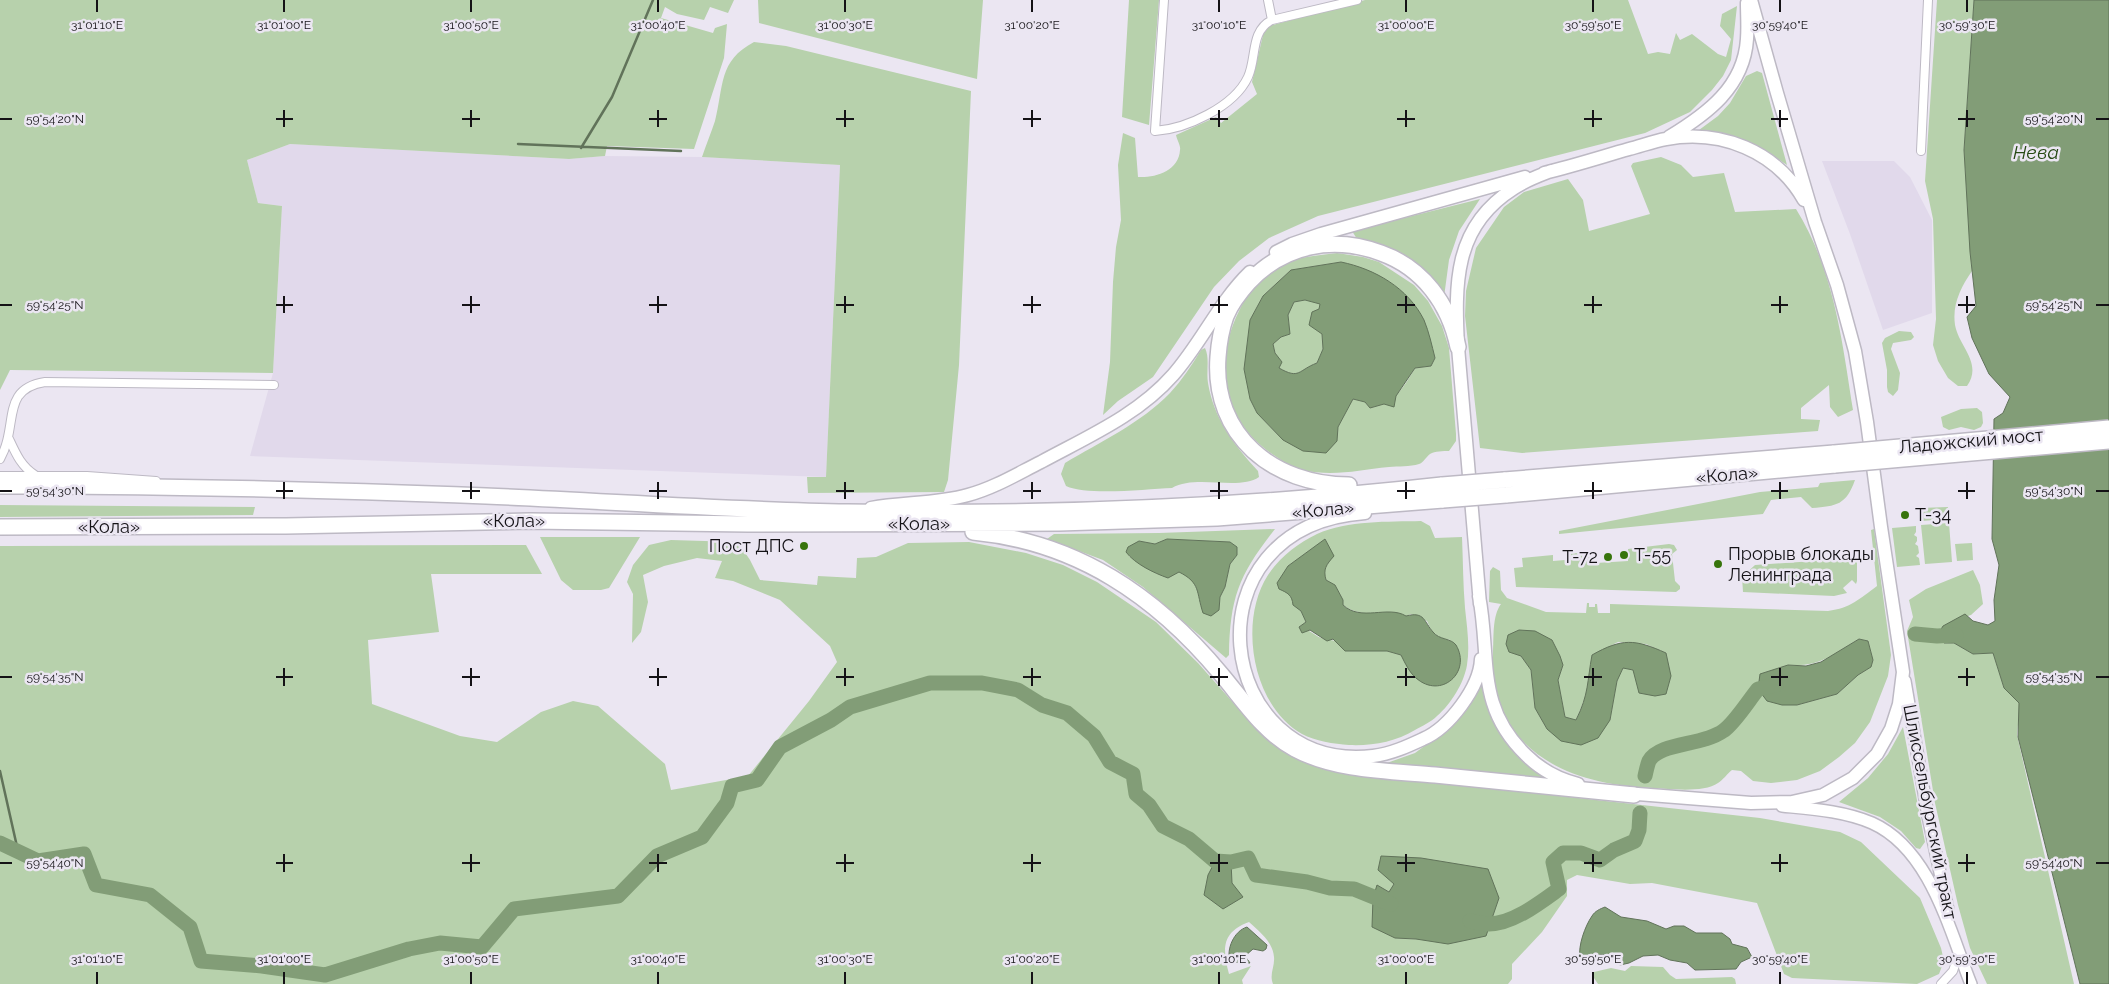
<svg xmlns="http://www.w3.org/2000/svg" width="2109" height="984" font-family="Raleway,sans-serif">
  <style>
    .built { fill: #e1d9eb }
    .green { fill: #b7d1ac; fill-rule: evenodd }
    .water { fill: #829d77; stroke: #61735a; fill-rule: evenodd }
    .lines { fill: none; stroke-linecap: round; stroke-linejoin: round }
    .stream { stroke: #61735a; stroke-width: 2.5 }
    .river { stroke: #829d77; stroke-width: 15 }
    .street-casing { stroke: #bdb9c4; stroke-width: 10 }
    .secondary-casing { stroke: #bdb9c4; stroke-width: 14 }
    .primary-casing { stroke: #bdb9c4; stroke-width: 15 }
    .highway-casing { stroke: #bdb9c4; stroke-width: 18 }
    .street { stroke: #fff; stroke-width: 8 }
    .secondary { stroke: #fff; stroke-width: 11 }
    .primary { stroke: #fff; stroke-width: 12 }
    .highway { stroke: #fff; stroke-width: 15 }
    .highway-bridge-casing { stroke: #bdb9c4; stroke-width: 18; stroke-linecap: butt }
    .highway-bridge { stroke: #fff; stroke-width: 15 }
    .ticks { fill: none; stroke: #141216; stroke-width: 2 }
    .poi-dot { fill: #37740c; stroke: #ebe6f2; stroke-width: 2 }
    .labels { text-anchor: middle; stroke-width: 5; stroke-linejoin: round; paint-order: stroke }
    .street-label { font-size: 18px; fill: #141216; stroke: #ebe6f2 }
    .poi-label { font-size: 18px; fill: #141216; stroke: #ebe6f2; text-anchor: start }
    .water-label { font-size: 19px; font-style: italic; fill: #274a14; stroke: #ebe6f2 }
    .ticks-label { font-size: 12px; text-anchor: middle; fill: #141216; stroke: #ebe6f2; stroke-width: 5; stroke-linejoin: round; paint-order: stroke }
  </style>
  <rect width="100%" height="100%" fill="#ebe6f2"/>
  <path class="built" d="M290,144l278,15 37,-3 97,1 138,8 -14,312 -576,-21 23,-83 9,-167 -24,-3 -11,-43z
    M1822,161h72l16,16 22,43v93l-49,17 -33,-96z"/>
  <path class="green" d="M0,0h734l-6,13 -18,-6 -6,13 -27,-6 -12,-7 -4,11 52,15 2,-5 12,-4 -3,34 -30,91 -87,-3 -2,10 -36,3 -279,-15 -43,16 11,43 24,3 -9,167 -263,-3 -10,20z
    M758,0h225l-6,79 -218,-56z
    M1129,0h30l-10,125 -27,-8z
    M1365,0h263l20,54 10,-2 12,2 6,-21 4,7 12,-6 26,20 8,3 5,-18 -11,-13 2,-12 15,-8 -6,54 -8,16 -11,14 -22,22 -45,21 -327,83 -49,22 -30,23 -25,26 -61,90 -35,24 -15,14 7,-53 3,-80 3,-35 5,-27 -3,-55 5,-32 12,5 3,39c17,1 41,-6 42,-27 1,-4 -3,-10 -4,-15l40,-18 5,6 36,-29 -5,-12 11,-47 6,-9z
    M1937,0h37l-10,150 8,121c-11,16 -20,33 -17,54 4,22 28,38 12,61h-9l-10,-8 -10,-17 -5,-16 3,-26 -3,-100 -8,-38z
    M754,42l32,4 185,45 -12,274 -11,115 -4,12 -136,1 -1,-16h19l14,-312 -138,-8c4,-12 9,-24 13,-36 9,-35 3,-60 39,-79z
    M1757,71l5,2 25,92c-33,-23 -49,-28 -88,-35l19,-14 12,-13 16,-27z
    M1661,157l20,8 12,12 31,-4 11,39 61,-3c38,61 46,131 57,201l-15,7 -8,-10 -1,-22 -28,23v11l19,1 -2,11 -296,22 -42,-5 -15,-132 1,-25 10,-43 28,-41 20,-15 44,-13 15,21 6,31 61,-17 -19,-48 2,-3z
    M1480,199l-21,32 -10,29 -5,37 -87,-58 -5,-8z
    M1337,253l26,4 16,5 35,23 14,16 14,25 7,22 7,86v7l-7,10c-6,0 -14,0 -19,3 -4,3 -7,9 -11,10 -9,3 -21,2 -30,3 -31,3 -55,10 -87,3 -10,-2 -21,-10 -30,-16 -50,-34 -59,-91 -33,-143 7,-15 16,-29 30,-39 20,-15 44,-16 68,-19zM1341,262l73,42 10,17 11,37 -4,8 -16,2c-13,22 -19,33 -45,40l-5,-6 -12,-3 -15,28 -55,13 -26,-27 -7,-14v-79l13,-24 28,-26z
    M1305,300l15,3 3,46 -6,14c-19,7 -17,17 -38,5l-6,-24 8,-7 9,-3 -2,-19 6,-13z
    M1899,331l12,1 3,5 -3,3 -18,3 -2,6 9,24 -2,17 -5,6 -5,-4 -1,-5v-17l-5,-27 3,-5z
    M1205,348c5,10 1,24 3,35 6,36 26,62 50,88l1,6c-20,14 -63,-3 -87,11 -26,1 -84,8 -106,-2l-5,-12 4,-11c35,-21 76,-40 105,-70 12,-13 22,-28 31,-43z
    M1977,408l5,4 1,11 -2,4 -7,3 -13,-3 -12,3 -6,-3 -2,-10 20,-8z
    M1855,480c-9,25 -18,26 -43,28l-11,-11 -30,3 -8,14 -204,20v-3l201,-39 58,-5 2,-4z
    M0,505l255,2 -2,8 -253,2z
    M1948,507l1,12 -28,2 2,-7 -3,-6z
    M1421,521l9,5 5,12 27,-1c1,23 1,48 3,71 2,19 5,38 2,57 -3,18 -16,39 -30,51 -6,6 -15,10 -22,14 -20,12 -43,16 -66,15 -15,-1 -34,-4 -47,-11 -50,-28 -64,-113 -34,-159 12,-18 30,-32 49,-41 31,-14 71,-12 104,-13zM1326,539l-2,34 2,7c9,5 17,15 17,25 13,12 47,9 63,11l5,-2 16,7 5,11 10,7 9,1 -50,15 -14,-4h-42c-11,-16 -15,-8 -28,-15 -6,-4 -10,-7 -18,-9l7,-5 -5,-11 -12,-18 -1,-27z
    M1949,523l3,39 -27,2 -4,-39z
    M1916,526v6l-2,3 3,2v4l-2,3 3,2 1,7 -3,3 3,2 1,7 -23,2 -5,-39z
    M1275,529c-36,46 -45,68 -46,126l-3,3 -83,-71 -40,-27 -56,-21 7,-5 105,-1zM1167,539l63,3 7,13 -7,9 -5,23 -5,10 -19,9 -3,-14 -6,-14 -13,-7 -38,-7 -12,-8 10,-15 16,3z
    M1874,529l17,126 -3,21 -18,46 -15,21 -16,14 -19,14 -23,9 -26,3 -18,-2 -12,-10 -9,-1c-5,4 -9,10 -14,13 -14,10 -48,6 -64,5 -71,-2 -146,-27 -161,-106 -2,-9 0,-20 0,-30 1,-15 -1,-36 8,-48l-12,-2 1,-31 3,-4 7,4 1,19 6,8 39,14 40,1 1,-10h2v4h6v-3h2l1,9h12v-9l218,7c23,-3 31,-12 49,-25l-6,-56zM1859,639l9,2 5,19 -2,7 -13,8 -21,19 -40,11 -9,-40c33,2 44,-10 71,-26zM1618,642l28,2 20,9 -33,17 -10,-3 -6,14 -7,39 -63,9 -12,-21 -4,-38 -10,-14 42,9 -5,15 7,37 11,3 13,-32 3,-33z
    M540,537h100l-31,51 -8,2h-28l-12,-10z
    M671,540l67,2 12,18 10,20 57,5 1,-9 38,2 1,-20 19,-1 32,-14 61,-1 57,11 37,12 34,17 59,40 42,41 39,44 36,34 134,38 353,39 80,14 21,10 59,56 21,50 3,13 -5,13 -22,10 -125,-6 -8,-4 -27,-71 -105,-20 -22,1 -53,-9 -10,5v16l-25,36 -30,32v15l-4,5h-235c-4,-10 2,-17 1,-27 -1,-15 -15,-26 -25,-35 -27,10 -27,26 -20,52l22,-8 -9,14 1,4h-1243v-438l526,-1 16,29h-111l8,58 -71,8 4,64 88,32 37,6 44,-30 32,-11 25,5 67,58 6,26 77,-14 61,-75 28,-39 -7,-16 -50,-46 -47,-19 -18,-3 7,-17 -25,-3 -33,8 -21,9 5,27 -7,30 -9,11 1,-49 -6,-12 6,-17 16,-20zM1421,858l19,4 -24,77 -21,-1 -18,-52 13,6 4,-8z
    M1972,543l1,17 -16,1 -2,-17z
    M1669,544l5,1 3,5 -5,4 3,27 5,5v3l-4,3 -160,-5 -2,-19 9,-1 -1,-9 31,-3v6l12,-1v-6l29,-2 2,11 32,-2v-12z
    M1857,558v23l-1,3 -4,-4 -9,8 4,5 -13,3 -91,-4 -1,-15 13,-12z
    M1973,570l7,15 3,19 -12,11 -18,6 -9,22h10l19,11 20,-1 11,35 16,15 -3,32 57,249h-87l-17,-36 -12,-43 -23,-102 -28,-172 6,-14 -4,-17 17,-11z
    M1482,685l46,80 19,15 -163,-16 31,-11 35,-26 16,-16z
    M1903,727l22,115 -5,7 -4,-1 -15,-17 -21,-14 -41,-15 29,-24 20,-24z
    M1631,966l32,1 7,8 6,4 56,-2 3,2 1,5h-138l-4,-6v-6l17,-4 14,3z"/>
  <path class="water" d="M1974,0h135v984h-29l-62,-247 1,-34 -15,-15 -11,-35 -20,1 -19,-11h-10l-7,-7 6,-10 22,-12 8,7 15,4 7,-4 -1,-21 5,-35 -7,-26 2,-120 9,-6 7,-16 -21,-23 -17,-36 -5,-21 9,-11 -6,-54 -6,-102z
    M1341,262c34,7 67,26 83,58 5,12 8,26 11,38l-4,8 -16,2 -19,28 -2,11 -10,-3 -14,4 -5,-6 -12,-3 -15,28 -1,14 -11,12 -23,-2 -20,-11 -26,-27 -7,-14 -6,-30 6,-49 13,-24 28,-26zM1305,300l15,4 -1,5 -7,3 -3,13 13,9 1,15 -6,14c-19,7 -17,17 -38,5l3,-6 -7,-9 -2,-9 8,-7 9,-3 -2,-19 6,-13z
    M1167,539l63,3 7,5v8l-7,9 -5,23 -5,10 -1,13 -8,6 -8,-3c-7,-21 -2,-30 -24,-41l-11,6c-14,-5 -33,-14 -42,-26l2,-5 11,-6 16,3z
    M1325,539l9,17c-8,9 -11,13 -8,24l9,5 8,15v5c18,17 45,0 63,11 19,-5 18,6 27,16 6,8 18,6 23,13 16,27 -15,55 -40,33 -7,-6 -11,-15 -15,-23l-14,-4h-42l-12,-12 -6,2 -17,-11 -8,3 -3,-6 7,-5 -5,-11 -8,-6c-1,-10 -5,-12 -14,-16l-2,-6 11,-17z
    M1519,630l16,1 17,9 8,16 3,9 -5,15 7,37 11,3c13,-26 11,-38 16,-65 30,-17 43,-16 74,-2l5,23 -5,18 -11,2 -16,-3 -6,-23 -10,-2 -6,13 -7,39 -12,18 -17,7 -20,-4 -14,-12 -12,-21 -4,-38 -10,-14 -12,-4 -3,-8 2,-9z
    M1859,639l9,2 5,19 -2,7 -13,8 -21,19 -40,11h-15l-15,-4 -9,-12 2,-15 28,-9 18,1 15,-4z
    M1219,854l12,8 1,21 11,14 -20,12 -19,-14 4,-20z
    M1381,856l40,2 67,11 11,29 -13,38 -38,8 -32,-5 -21,-1 -23,-11 1,-29 4,-13 12,7 5,-8 -16,-14z
    M1605,907l16,10 26,4 19,8 8,-3h10l12,7h26l8,6 2,5 15,4 5,9 -11,5 -5,7 -41,1 -8,-7 -17,-3 -12,-5 -15,1 -14,7 -9,2c-5,-3 -10,-9 -15,-10 -7,-2 -16,3 -25,2 -2,-11 5,-31 12,-41 3,-5 8,-7 13,-9z
    M1247,927l20,18 -1,4 -3,2 -10,-2 -8,7 5,7 -20,-1c-4,-13 4,-31 17,-35z"/>
  <g class="lines">
    <path class="stream" d="M518,144l163,7
      M581,148l31,-51 41,-97
      M0,771l18,80"/>
    <path class="river" d="M1915,634l22,2 19,-1
      M1645,776c1,-4 2,-10 4,-15 11,-19 53,-15 74,-30 11,-7 26,-31 35,-42l18,-4
      M0,843l38,18 46,-7 12,31 54,10 40,32 11,34 61,5 63,9 84,-26 31,-6 42,4 32,-38 104,-13 39,-40 45,-19 25,-34 5,-17 25,-6 23,-33 51,-27 19,-13 80,-24h52l36,7 24,15 25,8 27,23 16,26 23,12 3,20 13,11 14,21 26,13 26,22 16,1 17,-4 8,17 51,7 23,6 24,1 37,15
      M1470,921c6,1 13,3 19,3 24,0 52,-22 70,-35l-6,-27 10,-9h18l19,7 14,-10 21,-9 4,-11 1,-17"/>
    <g class="street-casing">
      <path id="street" d="M1164,0l-9,131c31,-2 79,-24 93,-54 9,-20 2,-46 24,-57l85,-20
        M1268,0l4,20
        M1921,151l7,-151
        M9,439c7,15 12,27 26,36
        M0,459c19,-34 0,-70 45,-77l229,3
        M0,476h87l69,5
        M1941,984l12,-13 6,-18"/>
    </g>
    <g class="secondary-casing">
      <path id="secondary" d="M1905,681l23,135 20,94
        M1782,806c30,3 62,5 90,17 58,26 77,106 99,161"/>
    </g>
    <g class="primary-casing">
      <path id="primary" d="M1669,137c38,-23 75,-50 78,-98 1,-12 0,-24 0,-36
        M1544,173c29,-7 57,-16 85,-24 12,-3 25,-8 37,-10 55,-10 110,12 138,61
        M1276,252l16,-8 29,-10 204,-57
        M871,508c32,-6 65,-4 97,-13 26,-7 49,-21 73,-33 46,-25 97,-47 132,-87 29,-33 46,-73 77,-103
        M1365,513c-184,13 -151,261 8,243 18,-2 35,-10 50,-17 26,-11 57,-52 58,-80
        M1479,596c12,62 -4,110 47,159 15,15 32,24 52,29
        M1480,604l-22,-257c-3,-62 -5,-120 55,-158 11,-8 25,-13 38,-18
        M1625,793l126,10 41,-1 31,-7 30,-17 24,-24 14,-25 8,-25 4,-32 -22,-145 -14,-105 -12,-71 -18,-66 -22,-63 -38,-129 -26,-93"/>
    </g>
    <g class="highway-casing">
      <path id="highway" d="M1504,480l330,-27
        M1349,485c-75,0 -137,-49 -131,-128 1,-14 3,-27 8,-41 5,-12 14,-24 23,-34 35,-37 84,-47 132,-29 42,15 68,51 77,94
        M0,486c162,-1 324,4 486,10 120,5 241,14 362,16 198,3 397,-5 594,-27
        M1506,495l329,-30
        M0,527l286,-1 244,-5 218,3 311,-1 158,-5 226,-18
        M973,532c104,10 183,64 248,142 22,26 43,59 74,75 41,22 94,22 140,26 66,7 133,13 199,20"/>
    </g>
    <use href="#street" class="street"/>
    <use href="#secondary" class="secondary"/>
    <use href="#primary" class="primary"/>
    <use href="#highway" class="highway"/>
    <g class="highway-bridge-casing">
      <path id="highway-bridge" d="M1834,453l275,-25
        M1835,465l274,-24
        M1442,485l62,-5
        M1443,500l63,-5"/>
    </g>
    <use href="#highway-bridge" class="highway-bridge"/>
  </g>
  <path class="ticks" d="M97,0v12M284,0v12M471,0v12M658,0v12M845,0v12M1032,0v12M1219,0v12M1406,0v12M1593,0v12M1780,0v12M1967,0v12M284,110v17M471,110v17M658,110v17M845,110v17M1032,110v17M1219,110v17M1406,110v17M1593,110v17M1780,110v17M1967,110v17M0,119h12M276,119h17M462,119h18M649,119h18M836,119h18M1023,119h18M1210,119h18M1397,119h18M1584,119h18M1771,119h17M1958,119h17M2096,119h13M284,296v17M471,296v17M658,296v17M845,296v17M1032,296v17M1219,296v17M1406,296v17M1593,296v17M1780,296v17M1967,296v17M0,305h12M276,305h17M462,305h18M649,305h18M836,305h18M1023,305h18M1210,305h18M1397,305h18M1584,305h18M1771,305h17M1958,305h17M2096,305h13M284,482v17M471,482v17M658,482v17M845,482v17M1032,482v17M1219,482v17M1406,482v17M1593,482v17M1780,482v17M1967,482v17M0,491h12M276,491h17M462,491h18M649,491h18M836,491h18M1023,491h18M1210,491h18M1397,491h18M1584,491h18M1771,491h17M1958,491h17M2096,491h13M284,668v18M471,668v18M658,668v18M845,668v18M1032,668v18M1219,668v18M1406,668v18M1593,668v18M1780,668v18M1967,668v18M0,677h12M276,677h17M462,677h18M649,677h18M836,677h18M1023,677h18M1210,677h18M1397,677h18M1584,677h18M1771,677h17M1958,677h17M2096,677h13M284,854v18M471,854v18M658,854v18M845,854v18M1032,854v18M1219,854v18M1406,854v18M1593,854v18M1780,854v18M1967,854v18M0,863h12M276,863h17M462,863h18M649,863h18M836,863h18M1023,863h18M1210,863h18M1397,863h18M1584,863h18M1771,863h17M1958,863h17M2096,863h13M97,972v12M284,972v12M471,972v12M658,972v12M845,972v12M1032,972v12M1219,972v12M1406,972v12M1593,972v12M1780,972v12M1967,972v12"/>
  <g class="poi-dot">
    <circle cx="1905" cy="515" r="5"/>
    <circle cx="804" cy="546" r="5"/>
    <circle cx="1624" cy="555" r="5"/>
    <circle cx="1608" cy="557" r="5"/>
    <circle cx="1718" cy="564" r="5"/>
  </g>
  <g class="labels">
    <g class="street-label">
      <text transform="translate(1971 441) rotate(-5)" y="6">Ладожский мост</text>
      <text transform="translate(1727 475) rotate(-5)" y="6">«Кола»</text>
      <text transform="translate(1323 510) rotate(-5)" y="6">«Кола»</text>
      <text x="514" y="527">«Кола»</text>
      <text x="919" y="530">«Кола»</text>
      <text x="109" y="533">«Кола»</text>
      <text transform="translate(1930 812) rotate(79)" y="6">Шлиссельбургский тракт</text>
    </g>
    <g class="poi-label">
      <text x="1915" y="521">Т-34</text>
      <text x="794" y="552" text-anchor="end">Пост ДПС</text>
      <text x="1728" y="560">Прорыв блокады<tspan x="1728" dy="21">Ленинграда</tspan></text>
      <text x="1634" y="561">Т-55</text>
      <text x="1598" y="563" text-anchor="end">Т-72</text>
    </g>
    <g class="water-label">
      <text x="2036" y="159">Нева</text>
    </g>
  </g>
  <g class="ticks-label">
    <text x="97" y="29">31°01'10"E</text>
    <text x="284" y="29">31°01'00"E</text>
    <text x="471" y="29">31°00'50"E</text>
    <text x="658" y="29">31°00'40"E</text>
    <text x="845" y="29">31°00'30"E</text>
    <text x="1032" y="29">31°00'20"E</text>
    <text x="1219" y="29">31°00'10"E</text>
    <text x="1406" y="29">31°00'00"E</text>
    <text x="1593" y="29">30°59'50"E</text>
    <text x="1780" y="29">30°59'40"E</text>
    <text x="1967" y="29">30°59'30"E</text>
    <text x="2054" y="123">59°54'20"N</text>
    <text x="55" y="123">59°54'20"N</text>
    <text x="2054" y="309">59°54'25"N</text>
    <text x="55" y="309">59°54'25"N</text>
    <text x="2054" y="495">59°54'30"N</text>
    <text x="55" y="495">59°54'30"N</text>
    <text x="2054" y="681">59°54'35"N</text>
    <text x="55" y="681">59°54'35"N</text>
    <text x="2054" y="867">59°54'40"N</text>
    <text x="55" y="867">59°54'40"N</text>
    <text x="97" y="963">31°01'10"E</text>
    <text x="284" y="963">31°01'00"E</text>
    <text x="471" y="963">31°00'50"E</text>
    <text x="658" y="963">31°00'40"E</text>
    <text x="845" y="963">31°00'30"E</text>
    <text x="1032" y="963">31°00'20"E</text>
    <text x="1219" y="963">31°00'10"E</text>
    <text x="1406" y="963">31°00'00"E</text>
    <text x="1593" y="963">30°59'50"E</text>
    <text x="1780" y="963">30°59'40"E</text>
    <text x="1967" y="963">30°59'30"E</text>
  </g>
</svg>
